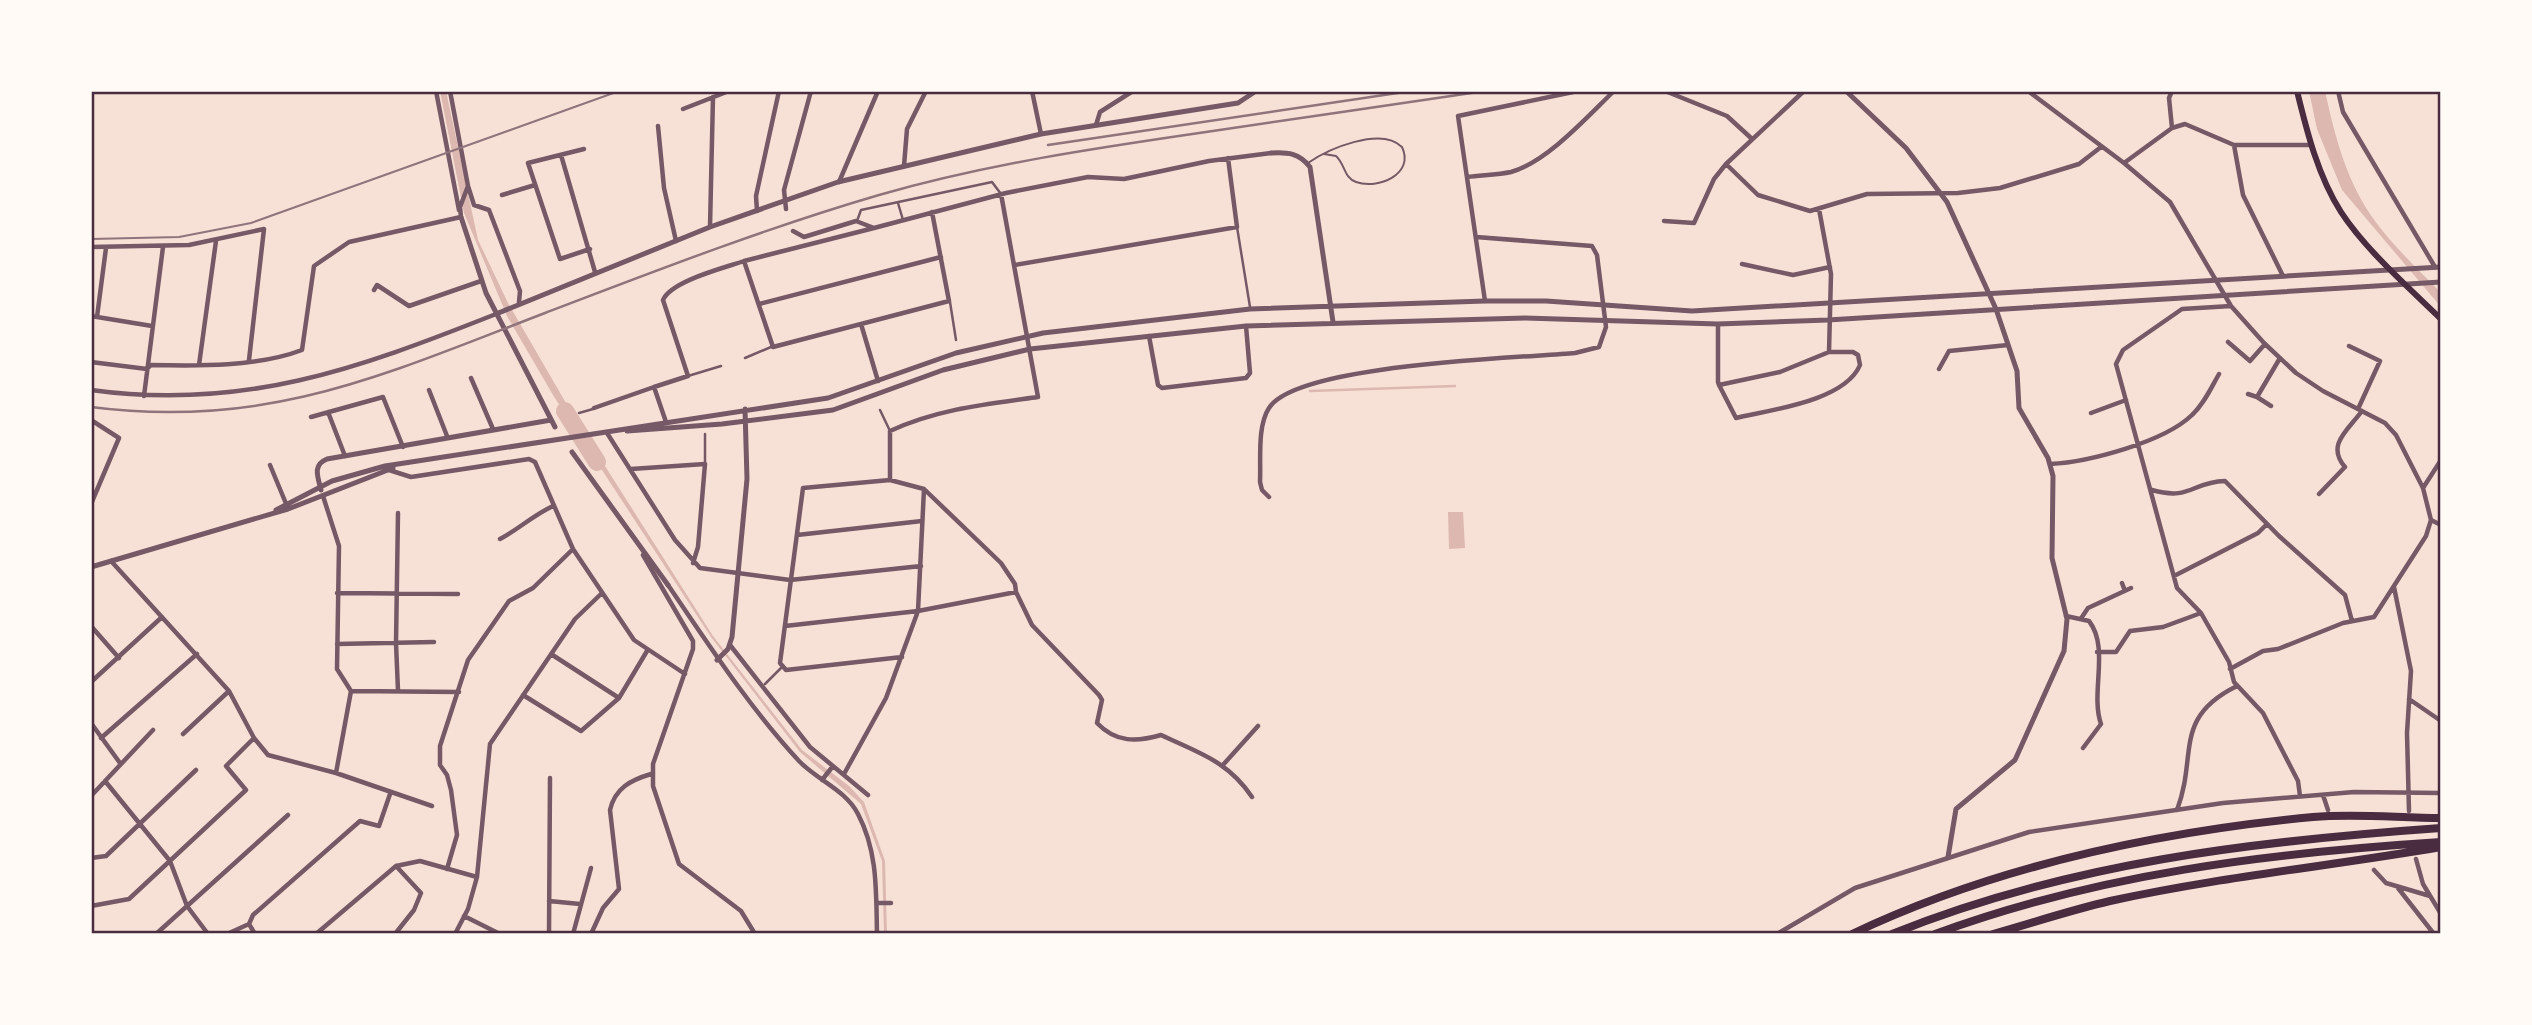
<svg xmlns="http://www.w3.org/2000/svg" width="2532" height="1025" font-family="Manrope,sans-serif">
  <style>
    .water { fill: #dcb8b0 }
    .lines { fill: none; stroke-linecap: round; stroke-linejoin: round }
    .stream { stroke: #dcb8b0; stroke-width: 2.5 }
    .river { stroke: #dcb8b0; stroke-width: 18 }
    .service { stroke: #755966; stroke-width: 2 }
    .pedestrian { stroke: #755966; stroke-width: 2.5 }
    .minor { stroke: #755966; stroke-width: 4.5 }
    .tertiary { stroke: #755966; stroke-width: 5 }
    .secondary { stroke: #4a2c40; stroke-width: 6 }
    .motorway { stroke: #4a2c40; stroke-width: 8 }
    .tram { stroke: #8f747c; stroke-width: 2 }
    .rail { stroke: #8f747c; stroke-width: 2.5 }
    .neatline { fill: none; stroke: #4a2c40; stroke-width: 2.5 }
  </style>
  <rect width="100%" height="100%" fill="#f7e1d7"/>
  <path class="water" d="M440,91h6l32,149 30,63 69,119 136,214 89,114 47,36 15,16 21,59 2,73h-3l-2,-73 -21,-57 -61,-52 -89,-115 -158,-242 -46,-79 -43,-103z
    M2309,91h16c10,46 22,92 50,130 19,26 44,49 66,72v14l-99,-117 -25,-61z
    M1448,512h15l2,36 -16,1z"/>
  <g class="lines">
    <path class="stream" d="M1310,391l145,-5"/>
    <path class="river" d="M565,411l32,51"/>
    <path class="service" d="M1308,163c20,-14 73,-37 94,-16 13,27 -24,43 -46,35 -12,-4 -11,-18 -20,-26l-12,-2"/>
    <path class="pedestrian" d="M898,203l5,17
      M857,221l4,-11 131,-28 9,12
      M1237,227l13,80
      M950,302l6,38
      M745,358l26,-11
      M688,376l33,-10
      M880,410l10,21
      M579,413l14,-4
      M705,434v30
      M765,684l17,-17"/>
    <path class="minor" d="M436,91l23,119
      M450,91l18,95 -8,21 1,10
      M1032,91l9,43
      M1665,91l62,25 24,22
      M2028,91l96,72 46,39 61,104 33,37 32,30 27,18 62,32 11,12 27,53 8,32 -5,16 -52,81 -31,6 -65,26 -15,2 -33,18
      M2338,91l5,21 92,155
      M683,109l46,-18
      M1096,125l4,-13 33,-21
      M658,126l6,62 12,53
      M2172,128l-3,-30 3,-7
      M2234,145l9,50 40,81
      M584,149l-56,14 32,96 30,-10
      M561,155l34,117
      M2124,163l48,-35 13,-4 49,21h77
      M1726,164l32,31 52,16 57,-17 91,-1 42,-5 79,-24 22,-17
      M904,166l3,-37 19,-38
      M1467,177c14,-2 30,-2 44,-5 36,-10 76,-55 103,-81
      M839,182l39,-91
      M468,186l6,19 15,5 31,81 -1,11
      M502,195l33,-10
      M786,209l-2,-19 27,-99
      M1819,209l12,65 -2,78
      M757,211l-1,-15 23,-105
      M1664,221l30,2 20,-44 12,-15 78,-73
      M710,227l3,-130
      M874,228l-130,33 29,86 176,-46 -17,-89
      M793,231l11,6 52,-16 18,7 132,-35 82,-16 36,2 85,-18 62,-8
      M91,247l98,-2 75,-16 -15,131
      M1742,264l51,11 37,-8
      M1015,265l222,-38 -9,-69
      M374,290l3,-5 32,21 72,-25
      M1485,301l-27,-185 120,-25
      M759,304l182,-47
      M2231,306l-49,3 -59,41 -7,14 61,224 24,25 28,49 5,20 29,31 35,68 2,15
      M91,316l61,10
      M97,317l9,-69
      M861,324l17,57
      M1718,324v58l1,3 17,33c34,-8 109,-17 124,-53l-2,-10 -5,-3h-24l-49,20 -61,13
      M1149,336l9,49 4,3 84,-10 4,-5 -4,-47
      M2228,342l22,19 15,-17
      M2349,346l31,15 -22,48
      M91,362l56,7 4,-4c48,1 106,2 151,-15l12,-84 35,-24 112,-25
      M199,365l17,-124
      M1939,369l10,-18 59,-6
      M471,378l22,51
      M91,390c152,21 266,-21 405,-76
      M429,390l18,46
      M2248,394l9,3
      M144,396l19,-149
      M2271,406l-14,-9 23,-39
      M594,408l60,-21
      M328,412l17,44
      M2091,413l35,-13
      M311,417l72,-20 20,50
      M91,420l28,18 -28,66
      M666,422l-12,-35 34,-11 -25,-76c8,-19 61,-32 81,-39
      M607,433l68,107 25,28 90,12 131,-14
      M2050,464c39,-2 114,-22 142,-49 12,-11 19,-27 27,-41
      M270,465l17,41
      M631,469l74,-5 -7,83 -5,16
      M389,470l22,7 118,-18 6,3 38,87 61,91 51,34
      M890,480v-49c47,-22 97,-27 148,-34l-37,-203
      M2423,488l18,-28
      M2152,490c39,11 39,-8 73,-9l54,55 66,59 7,26
      M2319,494l26,-27c-19,-22 2,-36 17,-56
      M323,496l16,50 -2,123 14,22 -15,82
      M1269,497l-7,-7 -2,-8c1,-21 -3,-56 9,-74 27,-44 251,-50 306,-55l24,-6 7,-20 -9,-72 -5,-9 -116,-9
      M2431,520l10,5
      M797,535l125,-14
      M500,539c19,-10 32,-23 53,-33
      M643,555l50,86v8l-40,115v22l26,78 62,47 14,23
      M111,561l118,130 25,47 14,17 68,18 96,33
      M2174,576l84,-43 9,-9
      M2122,583l3,8
      M668,585c41,60 81,122 131,176 18,19 47,29 59,53 20,38 18,78 19,120
      M2394,587l17,84 -4,62 2,78
      M337,593l121,1
      M2066,616l23,5c21,27 1,72 12,103l-18,24
      M2082,617l6,-9 43,-20
      M91,626l28,32
      M785,626l133,-15 6,-122
      M337,644l97,-2
      M730,645l80,102 58,48
      M2097,652h19l14,-21 33,-4 38,-14
      M551,654l68,44
      M902,657l-116,13 -6,-7 23,-175 87,-8 34,9 77,74 14,21 1,8
      M91,682l71,-65
      M351,691l108,1
      M398,691l-2,-48 2,-130
      M523,695l58,36 38,-33 28,-47
      M2409,699l32,22
      M91,723l29,40
      M183,734l46,-43
      M101,738l96,-84
      M1222,766l36,-40
      M844,774l42,-76 32,-87 98,-19 16,33 67,70 3,5 -5,23c19,20 40,19 64,12 38,18 67,26 91,62
      M822,780l11,-14
      M105,781l65,80 17,45 21,28
      M2323,795l5,15
      M91,796l62,-66
      M2177,810c21,-55 -5,-92 60,-124
      M91,858l15,-2 90,-86
      M2416,859l7,25 18,30
      M447,869l10,-34 -6,-45 -4,-15 -7,-10v-19l28,-86 41,-59 24,-13 40,-39
      M2374,870l12,13 44,13
      M2398,888l36,46
      M549,901l31,3
      M877,903h14
      M91,906l38,-7 117,-109 -20,-24 28,-28
      M464,916l36,18
      M156,934l132,-119
      M227,934l22,-10
      M255,934l-6,-10 4,-9 107,-94 19,5 11,-32
      M316,934l80,-68 24,-5 57,16
      M395,934l19,-24 7,-17 -25,-27
      M455,934l13,-25 9,-32 13,-133 85,-125 27,-26
      M549,934l1,-156
      M573,934l18,-66
      M591,934l12,-26 16,-19 -9,-79c5,-22 21,-30 41,-36
      M1777,934l78,-46 174,-56 194,-29 131,-11 87,1"/>
    <path class="tertiary" d="M1846,91l60,57 41,54 49,107 21,62 2,37 29,50 5,18 -1,82 15,61 -3,32 -49,109 -59,49 -8,48
      M1271,153c17,-1 28,0 39,14l23,155
      M461,217l25,76 69,134
      M496,314l214,-87 128,-45 203,-48 197,-31 18,-12
      M627,431l95,-7 111,-14 110,-40 87,-21 216,-23 279,-8 193,6 110,-4 613,-38
      M572,452l96,133
      M321,490c-3,-13 -9,-25 6,-31l224,-39
      M276,510l56,-29 53,-15 443,-68 128,-45 87,-20 207,-24 235,-8h61l146,10 749,-44
      M91,567l197,-58 105,-41
      M717,660l11,-11 4,-12 15,-158 -2,-70"/>
    <path class="secondary" d="M2297,91c10,41 21,85 44,121 24,37 68,76 100,107"/>
    <path class="motorway" d="M1852,934c143,-68 305,-102 461,-117 42,-4 86,1 128,1
      M1892,934c176,-71 362,-93 549,-106
      M1935,934c163,-60 333,-81 506,-92
      M1993,934c39,-11 78,-24 117,-33 109,-24 221,-35 331,-54"/>
    <path class="tram" d="M91,239l88,-2 72,-14 368,-132"/>
    <path class="rail" d="M1048,145l363,-54
      M91,407c176,23 295,-33 454,-94 110,-42 221,-85 334,-118 108,-31 217,-47 327,-63 93,-14 186,-27 279,-41"/>
  </g>
  <rect width="2532" height="1025" fill="none" stroke="#fffaf5" stroke-width="186"/>
  <rect x="93" y="93" width="2346" height="839" class="neatline"/>
</svg>
